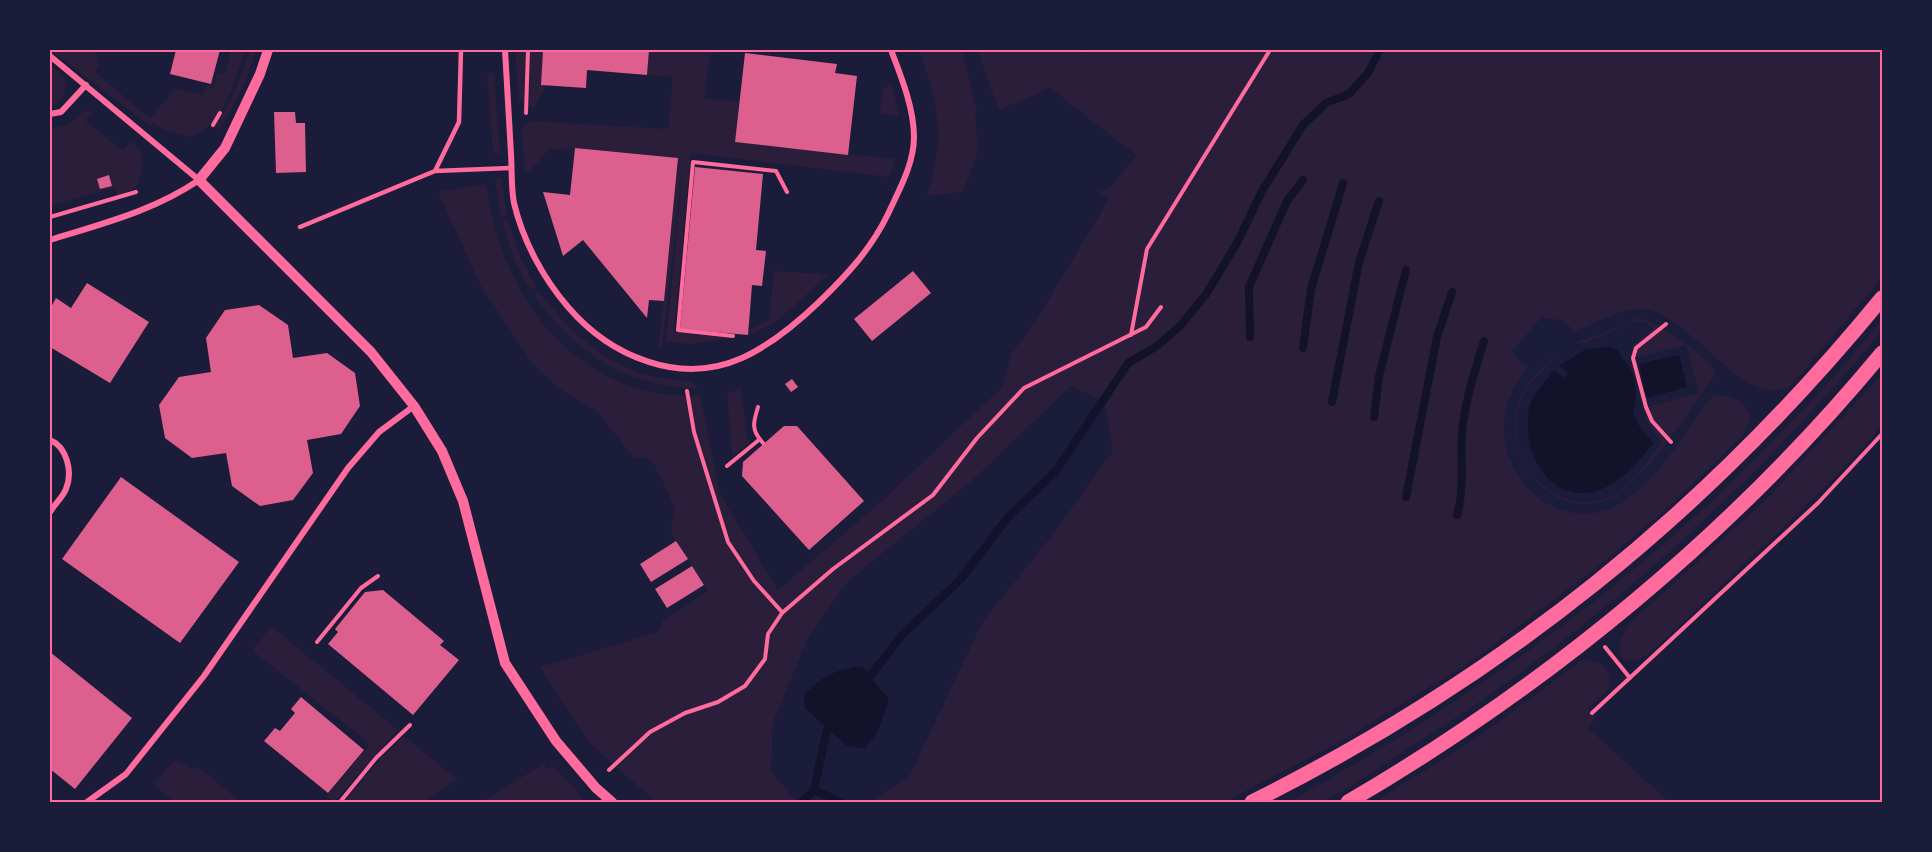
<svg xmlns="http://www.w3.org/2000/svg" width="1932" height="852" font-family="Mulish,sans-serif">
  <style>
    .green { fill: #2a1e3b }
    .water { fill: #12122b }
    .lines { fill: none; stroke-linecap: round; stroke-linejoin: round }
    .stream { stroke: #12122b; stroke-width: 8 }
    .building { fill: #dd5f8e }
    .path { stroke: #ff6b9d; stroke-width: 4 }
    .service { stroke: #ff6b9d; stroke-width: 4.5 }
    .minor { stroke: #ff6b9d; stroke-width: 6 }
    .tertiary { stroke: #ff6b9d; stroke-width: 10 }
    .primary { stroke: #ff6b9d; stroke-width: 15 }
    .neatline { fill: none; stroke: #ff6b9d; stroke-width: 2 }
  </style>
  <rect width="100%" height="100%" fill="#1b1b3a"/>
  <path class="green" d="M50,50h46l3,17 -4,5 55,46 26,-30 27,7 3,-10 7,2 4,-14 8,2 6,-25h14c-10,29 -22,79 -56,87l-23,-6 -14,-8 -2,3z
    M251,50h5c-8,28 -21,54 -37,80l-4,-3 16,-27z
    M515,50h12l-2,55 -6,-4z
    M531,50h12l-2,34 5,1 -11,22 -6,-1z
    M649,50h75l-14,5 -6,43 35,4 -4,40 159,17v7l-6,11 -197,-24 -17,179 57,6 -39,6 -26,-2 19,-196 -23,202h-4l19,-190 -102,-10 -26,2 -17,19 -7,3 -4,-44 11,-7 136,8 5,-52 -26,-2z
    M919,50h43l15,62 -2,1 3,39 -15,40 -37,4c20,-54 13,-93 -7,-146z
    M977,50h103l3,4 6,-4h793v227l-92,110c-49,22 -96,-71 -147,-78 -21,-3 -47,16 -69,22l-12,-11 -21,-2 -29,33 8,12 8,3c-13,19 -23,35 -24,58 -3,59 58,111 114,81 38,-21 68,-75 95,-110 16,0 32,4 38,22l-8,19 -78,74 -70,59 -126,94 -128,78 -116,61h-248l-4,-2 -102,2 38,-25 74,-156 70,-87 60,-83 -9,-49 -33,-16 -95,91 -129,105 -38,54 -36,86 -2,49 26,31h-141l-68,-61 -48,-74 118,-35 5,-12 45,-29 -36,-57 -1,-8 4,-18 -20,-42 -9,-8h-12l-37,-47 -39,-23 -26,-25 -51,-77 -43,-94 48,-8c15,113 91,217 214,211l20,99 58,96 104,-89 120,-114 10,-34 25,-34 72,-120 -11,-7 13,-5 25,-32 -86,-67 -51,22z
    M50,66l13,9 4,10 -5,15 -9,6 -3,-1z
    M487,73h7l6,81 -7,-1z
    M888,86h4l7,30 -19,-2 3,-25z
    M86,110l7,2 -7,10 37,28 8,-9 11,11 1,17 -7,18 -18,10 -3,-9 -65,18v-77l16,-4z
    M495,178h6l6,37 -7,2z
    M508,220l12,37 16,30 -6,3 -16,-31 -12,-37z
    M774,271l55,3 -3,5 -2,-2c-22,22 -46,49 -76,58v-5l21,-10z
    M539,292l30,36 41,32 34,15 49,7 6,6c-70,2 -126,-37 -165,-93z
    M1638,318c21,4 69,37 78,55 -25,34 -69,107 -105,125 -57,27 -110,-40 -93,-93 6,-20 22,-37 38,-50 -2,4 -10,11 -14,16 -14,14 -25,32 -26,53 -2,48 46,95 95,72 22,-11 37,-34 50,-54l-13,-19 -5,-15 56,-15 -13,-48 -56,14 3,-14 20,-16 -7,-8 -17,1 -27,15 -24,7v-3l24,-7z
    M1882,320v11c-134,161 -294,306 -473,417 -24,15 -64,45 -89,54 -9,3 -22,1 -32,0 232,-128 425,-277 594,-482z
    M1882,374v51l-9,12 -56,58 -158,150c-11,9 -23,21 -37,14 -7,-15 0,-25 9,-37l136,-123z
    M741,388l6,50 3,5 -18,13 -5,-63z
    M271,626l127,104 -64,72 -8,-5 44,-53 -117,-93z
    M1583,659l19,5 9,12 -2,12 -21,21 8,8 -8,11 81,74h-295l107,-67z
    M404,736l53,43 -33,23h-80l37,-44z
    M175,760l19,10 3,-4 44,36h-67l-21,-18z
    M544,763l3,7 6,-4 30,32 -5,4h-95z"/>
  <path class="water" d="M1610,347l8,3c3,7 6,10 10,16 9,11 10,34 5,46l6,14 14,17c-13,16 -25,32 -43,42 -55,30 -92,-31 -80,-80 3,-12 16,-24 24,-34l10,7 4,-5 -9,-7 27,-17z
    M1679,355l8,32 -40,11 -8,-34z
    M862,666l27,34 -11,31 -13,17 -18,-2 -43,-39v-12c18,-19 33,-26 58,-29z"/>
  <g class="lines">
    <path class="stream" d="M1250,337l-1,-50 38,-86 16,-21
      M1303,348l8,-59 32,-106
      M1332,402l27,-140 20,-61
      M1374,417l5,-41 27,-106
      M1406,497l31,-160 15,-45
      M1457,515c8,-27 3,-55 5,-83 3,-31 13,-62 22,-91
      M865,683l37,-48 58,-55 48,-63 48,-46 72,-108 29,-17 24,-21 26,-32 30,-50 25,-52 41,-66 23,-22 23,-9 19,-21 12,-23
      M814,790l26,12
      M802,802l12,-12 13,-61 6,-7"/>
  </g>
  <path class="building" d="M176,50h44l-9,34 -41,-10z
    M543,50h106l-2,25 -60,-5 -1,18 -45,-3z
    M745,53l92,11 -2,9 22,3 -9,79 -113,-13z
    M274,112h21l1,11h9l1,49 -30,1z
    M575,148l103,10 -14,143 -15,-1 -2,18 -64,-78 -20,16 -20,-64 27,3z
    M695,167l68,7 -7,76 10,1 -4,35 -10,-1 -4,50 -68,-6z
    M109,175l3,11 -12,3 -3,-10z
    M913,271l18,22 -59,48 -18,-22z
    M87,283l62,39 -39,61 -60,-36v-38l6,-11 15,10z
    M259,305l29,20 5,33 34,-5 28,20 5,33 -19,28 -34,6 6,33 -20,27 -33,6 -28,-20 -6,-33 -34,5 -27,-20 -6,-33 20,-28 32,-5 -5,-34 19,-28z
    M792,379l6,8 -7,5 -6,-8z
    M784,426h13l67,75 -55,49 -67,-74 1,-14z
    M121,477l118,85 -59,81 -118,-84z
    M676,541l12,18 -37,23 -11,-18z
    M692,566l12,19 -37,23 -12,-19z
    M383,590l61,51 -4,4 19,15 -46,55 -85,-71 10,-12 -3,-3 30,-37z
    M50,652l82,66 -57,71 -25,-20z
    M301,697l63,53 -36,43 -64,-52 11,-13 5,3 15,-18 -4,-4z"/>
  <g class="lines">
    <path class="path" d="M526,113l2,-63
      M213,125l7,-12
      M50,217l86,-25
      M1666,324l-30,24 -3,10 13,49 6,14 19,21
      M1131,335l16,-86 123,-199
      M733,336l-55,-6 15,-168 83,9 11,21
      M687,391l7,41 34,110 26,39 28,31
      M758,407c-5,16 -7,23 5,36
      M727,466l33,-27
      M317,642l44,-54 17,-12
      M1605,647l25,31
      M1592,713l226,-210 64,-69
      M609,770l41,-38 35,-19 33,-11 27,-16 20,-27 3,-25 14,-21 51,-44 100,-74 44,-57 47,-50 122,-61 15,-20
      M340,802l36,-44 34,-33"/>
    <path class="service" d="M435,171l24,-49 2,-72
      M300,227l135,-56 77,-3"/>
    <path class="minor" d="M505,50c2,34 4,69 6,104 1,16 0,34 3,49 9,38 29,75 54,104 42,49 111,79 174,51 29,-13 54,-34 77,-56 28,-27 52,-53 69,-88 11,-24 26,-50 26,-77 0,-29 -13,-61 -23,-87
      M50,56l149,124c-45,31 -98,44 -149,60
      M50,114l11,-2 25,-27
      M50,440c17,7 23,32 16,49 -3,8 -12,16 -16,23
      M87,802l39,-28 78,-98 144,-208 31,-36 35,-26"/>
    <path class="tertiary" d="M268,50l-8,24 -35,74 -26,32 172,172 43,54 28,45 21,50 42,162 51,78 40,47 16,14"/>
    <path class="primary" d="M1252,802c250,-125 454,-289 630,-504
      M1348,802c201,-117 386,-270 534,-449"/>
  </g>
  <rect width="1932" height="852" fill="none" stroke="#1b1b3a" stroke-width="102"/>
  <rect x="51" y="51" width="1830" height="750" class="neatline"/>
</svg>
